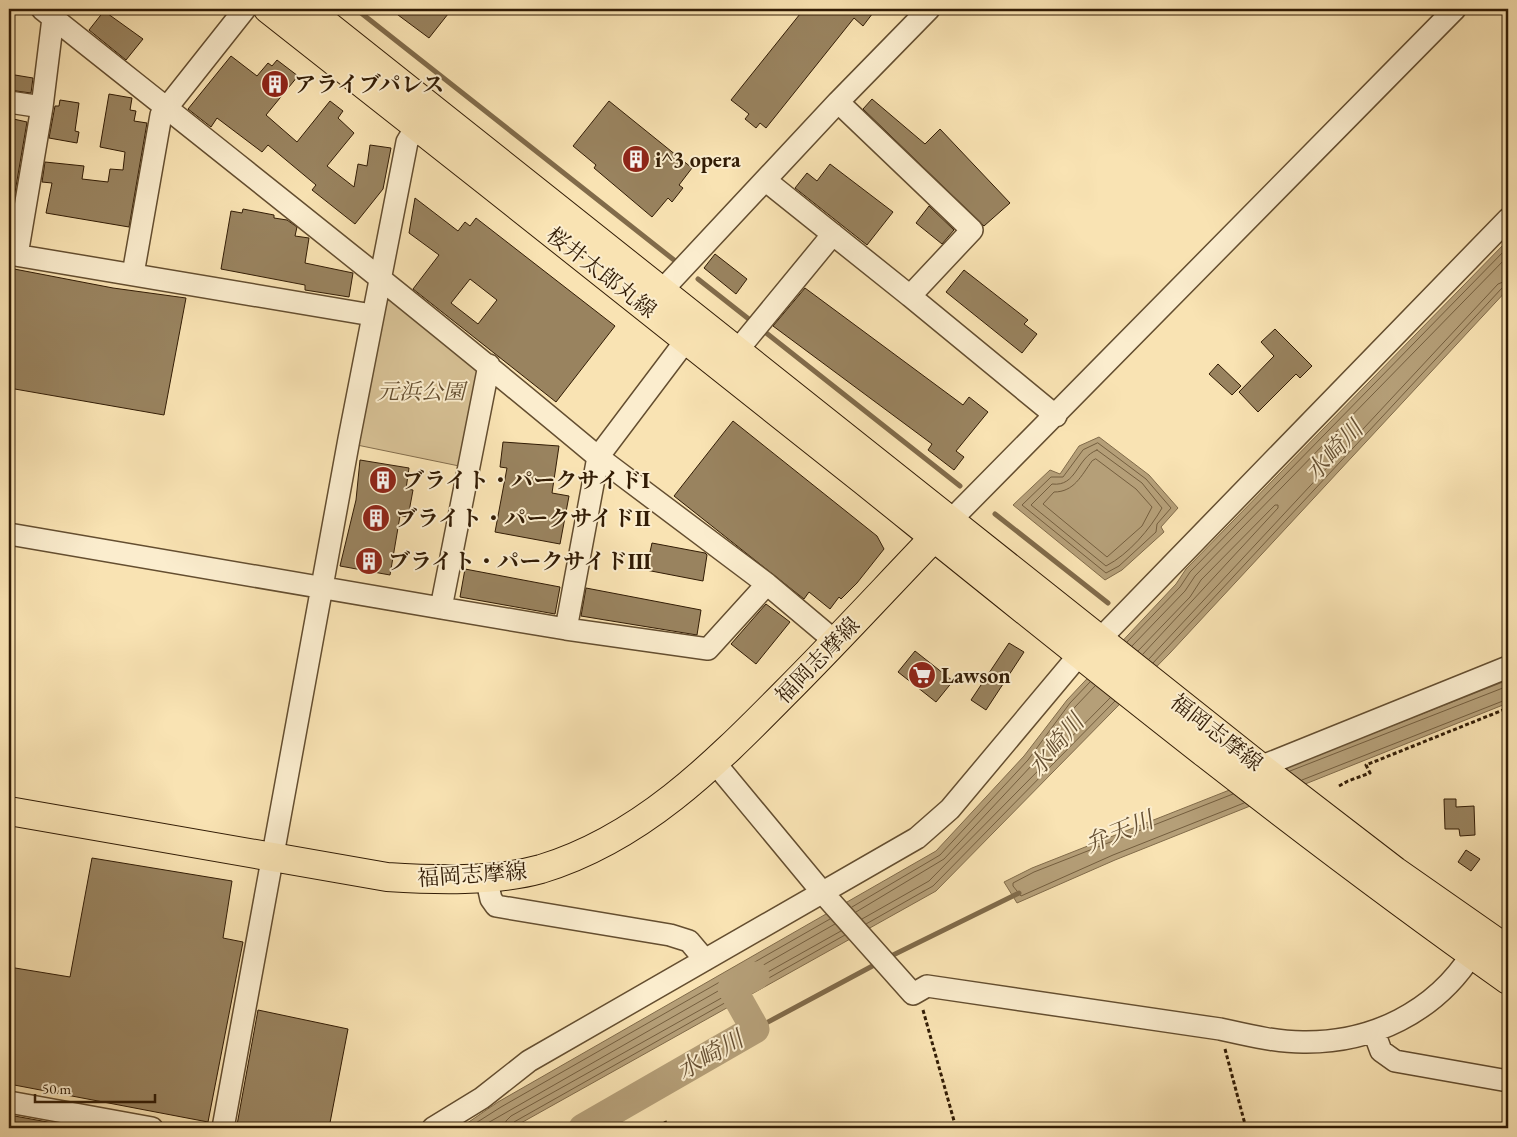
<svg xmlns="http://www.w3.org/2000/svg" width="1517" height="1137" font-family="'EB Garamond','Noto Serif JP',serif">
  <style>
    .green { fill: #d7c195; stroke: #846e4d }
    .water { fill: #b59f78; stroke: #816b4a }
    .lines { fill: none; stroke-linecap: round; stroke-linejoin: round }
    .shore { stroke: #745e3e; stroke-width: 1 }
    .stream { stroke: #816b4a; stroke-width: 5 }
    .river { stroke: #b59f78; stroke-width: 29 }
    .building { fill: #99835f; stroke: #321c05; fill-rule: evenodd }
    .minor-casing { stroke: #644e30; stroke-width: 24 }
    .major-casing { stroke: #321c05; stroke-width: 30 }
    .path { stroke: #321c05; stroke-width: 3; stroke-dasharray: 4 2.5; stroke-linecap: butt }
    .minor { stroke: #fbedce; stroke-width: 21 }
    .major { stroke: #f9e3b3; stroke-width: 28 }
    .labels { text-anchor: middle; stroke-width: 4; stroke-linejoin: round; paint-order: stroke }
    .poi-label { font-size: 22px; font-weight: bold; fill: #321c05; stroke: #fbedce; text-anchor: start }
    .street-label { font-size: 22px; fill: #321c05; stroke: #fbedce }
    .park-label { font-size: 22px; font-style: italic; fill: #644e30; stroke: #fbedce }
    .water-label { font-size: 24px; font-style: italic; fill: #665033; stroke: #fbedce }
  </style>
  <rect width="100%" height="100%" fill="#f9e3b3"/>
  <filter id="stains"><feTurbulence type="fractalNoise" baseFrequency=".004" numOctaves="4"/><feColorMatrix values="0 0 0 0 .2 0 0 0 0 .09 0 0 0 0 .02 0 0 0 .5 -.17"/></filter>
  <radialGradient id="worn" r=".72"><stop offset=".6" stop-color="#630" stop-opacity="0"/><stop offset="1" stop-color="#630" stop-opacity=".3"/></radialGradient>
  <path class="green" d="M394,299l86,67 -16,101 -107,-22 24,-143z"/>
  <path class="water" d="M1508,240v49l-338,364 -234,238 -424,237h-52l38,-26 438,-251 88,-95 43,-56 109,-116 10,-15z
    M1099,437l50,38 29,33 -17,19 3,5 -42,38 -17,10 -92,-75 37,-35 10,4 19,-28z
    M1508,680v23l-393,157 -98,43 -13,-21 28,-14z"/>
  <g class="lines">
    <path class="shore" d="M1098,443l48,36 25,29 -14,16 -1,8 -37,34 -13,7 -84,-68 29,-28h12l20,-27z
      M1097,450l45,33 20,25c-12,21 -33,46 -56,58l-75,-61 21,-21c25,3 24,-26 45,-34z
      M1096,459l40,30 16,18 -10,19 -35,31 -64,-53 11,-12c20,0 27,-16 38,-31z
      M1127,642l53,-55 10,-15 318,-325
      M1132,646l53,-55 10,-15 313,-320
      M1138,651l52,-54 11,-17 74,-75h3v3l-135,146
      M1149,659l349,-375 10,-4
      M1153,663l349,-375 6,-2
      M1290,771l218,-85
      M1302,780l206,-81
      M1233,794l-199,78 -21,11v3l8,10 92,-41 131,-52
      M852,907l88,-52 88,-95 42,-57 20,-21
      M856,912l88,-53 89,-95 42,-57 20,-21
      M862,919l67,-38 181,-183
      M866,924l67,-38 182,-185
      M468,1128l33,-21 329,-188
      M479,1128l356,-204
      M505,1128l1,-7 5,-5 330,-185
      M511,1128l3,-6 331,-187"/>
    <path class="stream" d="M356,9l318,251
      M698,279l52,41
      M765,332l195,154
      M995,514l113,89
      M887,958l132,-65
      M755,1029l123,-66"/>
    <path class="river" d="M583,1128l172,-99 -23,-41 23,-12"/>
  </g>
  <path class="building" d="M390,9h62l-23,29z
    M804,9h72l-13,17 -9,-8 -88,110 -6,-5 -4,5 -11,-9 4,-5 -18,-14z
    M104,11l39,28 -17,21 -37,-30z
    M231,56l26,20 11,-13 4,3 5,-6 21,16 -32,39 31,27 33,-41 13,10 -5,7 16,15 -27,33 27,21 4,-23 9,2 3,-21 21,3 -8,41 -28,35 -43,-34 4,-5 -48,-40 -6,7 -45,-34 -6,9 -23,-18z
    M9,74l24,4 -2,15 -22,-3z
    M109,94l23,4 -2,12 6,1 -2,10 13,2 -18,104 -83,-14 6,-30 -10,-1 3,-20 39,4 -2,13 26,3 2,-13 13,1 2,-18 -25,-5z
    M872,99l53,45 15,-15 70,74 -26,23 -121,-117z
    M60,100l19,3 -4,28 4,1 -2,11 -28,-5 6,-32h4z
    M609,101l83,67 -13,17 4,3 -11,14 -4,-4 -16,19 -58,-49 2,-3 -23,-19z
    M9,118l18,4 -15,88h-3z
    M830,164l63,48 -26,33 -72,-57 12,-15 10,8z
    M415,198l43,33 7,-9 5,4 6,-8 139,108 -59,76 -143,-113 26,-34 -30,-22zM470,279l27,21 -19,24 -27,-21z
    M929,206l25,24 -12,14 -26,-21z
    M243,209l31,6v3l13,2 10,7 -2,9 14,2 -4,25 48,10 -4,24 -44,-7v-5l-84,-16 10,-58 11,2z
    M715,254l32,25 -11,15 -32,-26z
    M9,268l104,20 73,10 -22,117 -155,-27z
    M964,270l64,50 -4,4 13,10 -15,19 -76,-61z
    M805,288l158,117 6,-8 19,15 -32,39 8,6 -10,13 -26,-20 4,-6 -159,-118z
    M1275,329l37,37 -12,12 -4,-4 -38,38 -19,-20 35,-36 -13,-14z
    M1218,364l23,22 -9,9 -23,-21z
    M733,421l144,115 7,13 -27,34 -16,16 -2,-2 -9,12 -21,-17 -5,7 -130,-103z
    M503,442l56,4 -7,47 17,3 -9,48 -65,-12 12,-64 -7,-1z
    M360,460l49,8 -3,21 7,1 -5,27 -8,-1 -10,59 -50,-9 16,-66z
    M652,543l53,10 2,2 -4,26 -57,-11z
    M465,569l95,18 -5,27 -95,-17z
    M586,588l115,22 -4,25 -116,-19z
    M766,604l24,18 -34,42 -25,-20z
    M1009,643l15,9 -38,58 -15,-10z
    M915,651l38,30 -17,21 -38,-30z
    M1444,799h12v8l18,-1 1,29 -15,1 -1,-7h-14z
    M1466,850l14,9 -9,12 -13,-9z
    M92,858l140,23 -9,57 20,4 -35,180 -199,-38v-117l61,10z
    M258,1010l90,19 -19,99h-72l-20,-3z
    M9,1115l44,8 -1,5h-43z"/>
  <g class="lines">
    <g class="minor-casing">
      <path id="minor" d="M42,9c186,148 373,295 556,448l-32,172 -125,-21 48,-243
        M9,102l33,5
        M765,180l145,116 62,-66 -134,-128
        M9,254l363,61
        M17,255l25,-148 11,-89
        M133,274l28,-159 84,-106
        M910,296l146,120
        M652,301l186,-199 91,-93
        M687,339l-89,118 169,127 69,58
        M736,352l97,-118
        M951,520l504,-511
        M9,534l432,74
        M566,629l142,20 59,-65
        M1100,639l408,-420
        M715,763l107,129 91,102 14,-8 293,43c27,6 55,13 83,13 69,1 132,-30 169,-88
        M1260,767l248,-100
        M486,877l5,22 5,7 174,29 19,6 16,19
        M1374,1032l7,19 14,10 113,20
        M9,1102l143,26
        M223,1128l126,-689 58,-297 9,-15
        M433,1128l49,-30 47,-37 388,-223 33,-29 129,-154"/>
    </g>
    <g class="major-casing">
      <path id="major" d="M268,9c199,157 398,313 596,472 211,170 422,342 644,499
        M307,9l953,758 135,104 113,79
        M9,811l378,66c48,3 107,5 154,-8 99,-30 172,-103 243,-175 55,-55 108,-113 162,-169"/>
    </g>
    <path class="path" d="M1339,786l9,-5 22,-8 -4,-8 142,-57
      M923,1010l33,118
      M1225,1049l21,79
      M665,1121l2,7"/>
    <use href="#minor" class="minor"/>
    <use href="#major" class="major"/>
  </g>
  <defs>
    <g id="building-disc" transform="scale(1.4375)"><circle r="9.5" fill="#8f2418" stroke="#fbedce"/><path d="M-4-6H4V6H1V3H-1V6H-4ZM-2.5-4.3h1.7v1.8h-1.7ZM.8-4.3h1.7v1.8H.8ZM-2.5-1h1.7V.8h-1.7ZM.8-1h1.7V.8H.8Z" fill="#fff"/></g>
    <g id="supermarket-disc" transform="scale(1.4375)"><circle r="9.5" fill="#8f2418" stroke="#fbedce"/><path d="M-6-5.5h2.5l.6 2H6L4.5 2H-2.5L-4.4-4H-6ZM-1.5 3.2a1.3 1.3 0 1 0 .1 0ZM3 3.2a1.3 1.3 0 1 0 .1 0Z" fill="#fff"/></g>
  </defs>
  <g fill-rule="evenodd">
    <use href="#building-disc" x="275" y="84"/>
    <use href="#building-disc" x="636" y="159"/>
    <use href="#building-disc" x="383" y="480"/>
    <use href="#building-disc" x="376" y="518"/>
    <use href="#building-disc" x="369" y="561"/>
    <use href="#supermarket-disc" x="922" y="675"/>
  </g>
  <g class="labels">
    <g class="poi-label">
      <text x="294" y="92">アライブパレス</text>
      <text x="655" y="167">i^3 opera</text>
      <text x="402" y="488">ブライト・パークサイドⅠ</text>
      <text x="395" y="526">ブライト・パークサイドⅡ</text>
      <text x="388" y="569">ブライト・パークサイドⅢ</text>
      <text x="941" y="683">Lawson</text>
    </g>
    <g class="street-label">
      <text transform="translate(602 272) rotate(38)" y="8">桜井太郎丸線</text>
      <text transform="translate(817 660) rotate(-46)" y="8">福岡志摩線</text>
      <text transform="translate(1217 732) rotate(38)" y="8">福岡志摩線</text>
      <text transform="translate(472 874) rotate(-4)" y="8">福岡志摩線</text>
    </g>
    <g class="park-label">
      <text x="421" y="399">元浜公園</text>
    </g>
    <g class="water-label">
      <text transform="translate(1334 451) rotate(-47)" y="8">水崎川</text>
      <text transform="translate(1056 745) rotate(-50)" y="8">水崎川</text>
      <text transform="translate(1119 832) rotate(-22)" y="8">弁天川</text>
      <text transform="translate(710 1055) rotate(-30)" y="8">水崎川</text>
    </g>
  </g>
  <rect width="1517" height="1137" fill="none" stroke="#f9e3b3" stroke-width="30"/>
  <rect x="10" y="10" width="1497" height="1117" fill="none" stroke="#321c05" stroke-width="2.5"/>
  <rect x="15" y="15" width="1487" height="1107" fill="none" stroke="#321c05"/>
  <path d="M35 1094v8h120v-8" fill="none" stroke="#321c05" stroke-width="2.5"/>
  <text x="42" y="1094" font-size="15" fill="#321c05" stroke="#fbedce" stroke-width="4" paint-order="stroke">50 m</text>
  <rect width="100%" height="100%" filter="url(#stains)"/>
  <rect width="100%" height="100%" fill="url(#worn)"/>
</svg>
